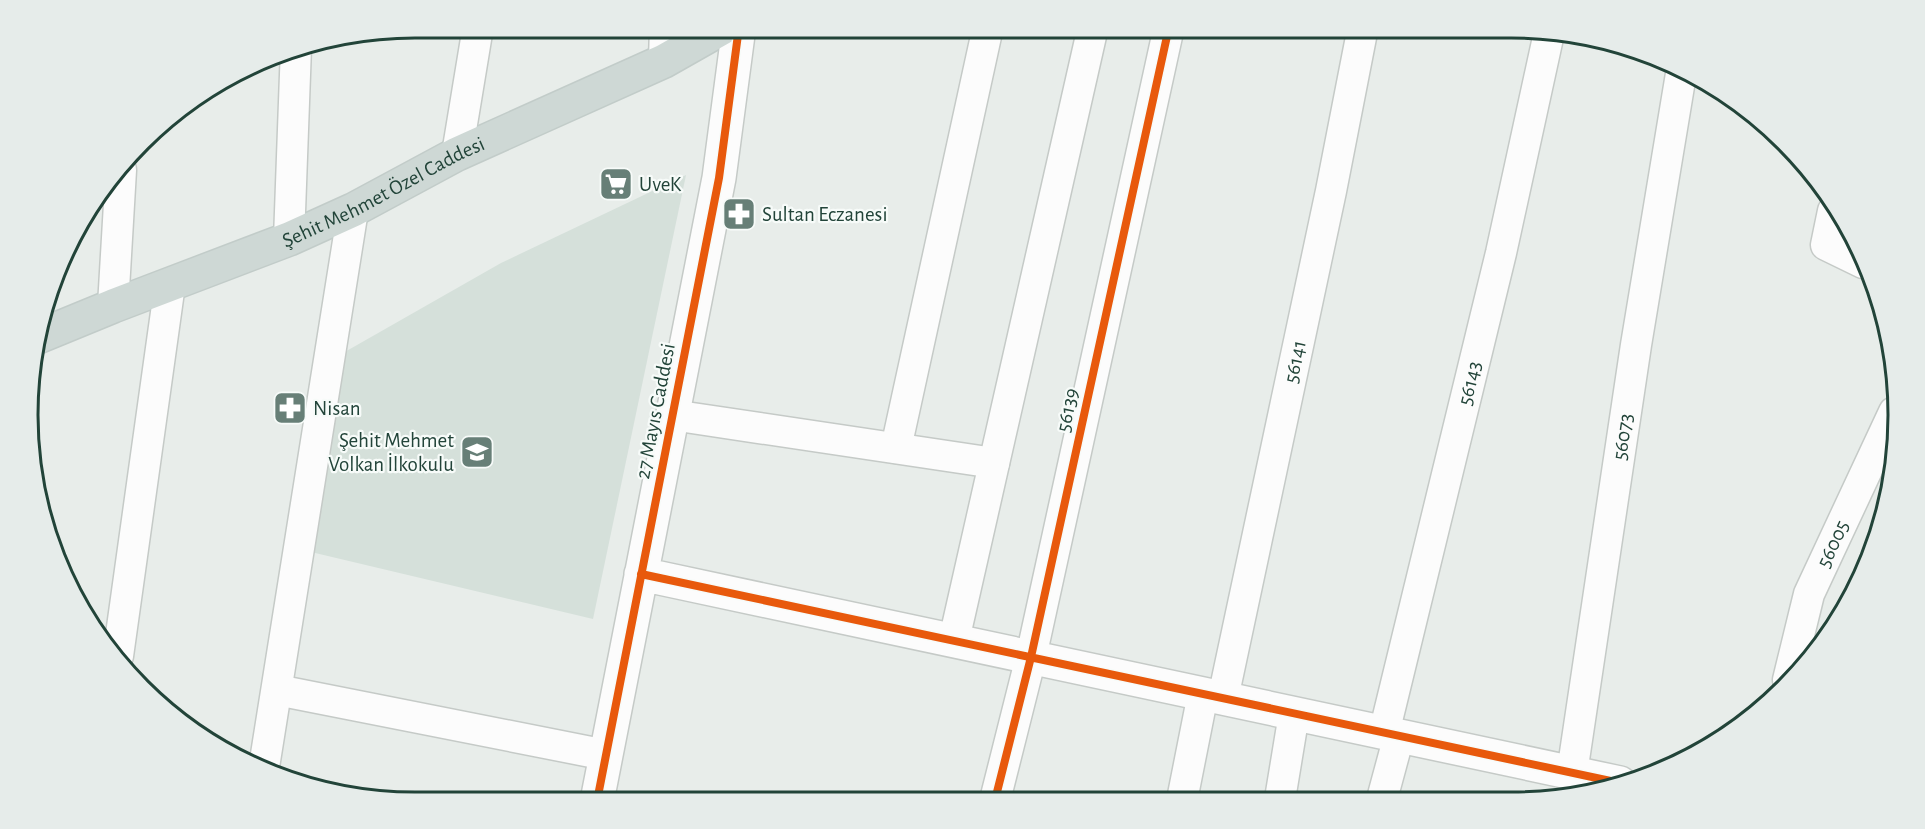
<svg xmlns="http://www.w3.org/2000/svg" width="1925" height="829" font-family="'Alegreya Sans',sans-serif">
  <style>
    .built { fill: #d5e0da }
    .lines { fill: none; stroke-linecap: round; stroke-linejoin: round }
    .minor-casing { stroke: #c5cac7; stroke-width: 33 }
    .tertiary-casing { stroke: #c5cac7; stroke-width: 36 }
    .primary-casing { stroke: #c2ccc9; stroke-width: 36 }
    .minor { stroke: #fcfcfc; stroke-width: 30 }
    .tertiary { stroke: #fcfcfc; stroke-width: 33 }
    .primary { stroke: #ced8d5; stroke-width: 33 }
    .cycleway-casing { stroke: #f7fbf9; stroke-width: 11 }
    .cycleway { stroke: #e8590c; stroke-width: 8 }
    .labels { text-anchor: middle; stroke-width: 4.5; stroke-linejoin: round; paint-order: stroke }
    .poi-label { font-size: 21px; fill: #224439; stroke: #f7fbf9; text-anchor: start }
    .street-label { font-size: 21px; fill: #224439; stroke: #f7fbf9 }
    .rim { fill: none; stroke: #224439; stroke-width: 3 }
  </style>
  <rect width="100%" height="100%" fill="#e8edea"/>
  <path class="built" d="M686,175l-93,444 -282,-67 32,-199 158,-90z"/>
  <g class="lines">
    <g class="minor-casing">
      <g id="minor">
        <path d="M664,61l1,-34"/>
        <path d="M457,154l21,-127"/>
        <path d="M1833,211l-7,34 37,18"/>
        <path d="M289,239l7,-192"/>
        <path d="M113,306l8,-136"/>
        <path d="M672,415l322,48"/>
        <path d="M896,448l92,-421"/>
        <path d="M954,640l139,-613"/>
        <path d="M118,656l52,-372"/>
        <path id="s1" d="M1788,680l21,-86 85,-182"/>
        <path d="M277,690l329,65"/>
        <path id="s2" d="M1223,698l108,-507 32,-164"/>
        <path id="s3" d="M1384,733l117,-480 48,-220"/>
        <path d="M264,767l89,-557"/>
        <path id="s4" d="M1572,773l64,-428 45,-271"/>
        <path d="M1280,799l14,-85"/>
        <path d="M1382,799l17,-63"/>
        <path d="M995,800l36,-143 138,-630"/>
        <path d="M1182,800l21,-106"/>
      </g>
    </g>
    <g class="tertiary-casing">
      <path id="tertiary" d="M641,574l979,209
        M597,801l122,-623 20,-151"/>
    </g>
    <g class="primary-casing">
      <g id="primary">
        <path id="s5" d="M35,338l78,-32 176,-67 64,-29 104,-56 207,-93 60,-34"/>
      </g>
    </g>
    <use href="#minor" class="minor"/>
    <use href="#tertiary" class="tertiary"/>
    <use href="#primary" class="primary"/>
    <g class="cycleway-casing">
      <path id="cycleway" d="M641,574l979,209
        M995,800l36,-143 138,-630
        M597,801l122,-623 20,-151"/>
    </g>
    <use href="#cycleway" class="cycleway"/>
  </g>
  <defs>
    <g id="supermarket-square" transform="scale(1.725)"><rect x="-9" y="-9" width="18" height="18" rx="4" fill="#677f77" stroke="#f7fbf9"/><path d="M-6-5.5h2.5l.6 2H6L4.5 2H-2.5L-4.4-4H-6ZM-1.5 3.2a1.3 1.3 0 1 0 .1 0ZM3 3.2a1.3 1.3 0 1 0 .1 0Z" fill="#fff"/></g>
    <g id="pharmacy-square" transform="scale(1.725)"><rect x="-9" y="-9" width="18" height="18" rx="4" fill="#677f77" stroke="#f7fbf9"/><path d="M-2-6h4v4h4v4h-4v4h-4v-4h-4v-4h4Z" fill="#fff"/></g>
    <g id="school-square" transform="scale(1.725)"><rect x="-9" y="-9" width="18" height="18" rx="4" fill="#677f77" stroke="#f7fbf9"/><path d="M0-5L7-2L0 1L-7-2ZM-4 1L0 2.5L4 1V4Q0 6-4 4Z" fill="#fff"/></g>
  </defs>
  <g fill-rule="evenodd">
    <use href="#supermarket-square" x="616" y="184"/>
    <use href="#pharmacy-square" x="739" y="214"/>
    <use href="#pharmacy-square" x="290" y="408"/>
    <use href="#school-square" x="477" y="452"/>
  </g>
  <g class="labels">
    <g class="poi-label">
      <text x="639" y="191">UveK</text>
      <text x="762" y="221">Sultan Eczanesi</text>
      <text x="313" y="415">Nisan</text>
      <text x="454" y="447" text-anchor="end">Şehit Mehmet<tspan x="454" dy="24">Volkan İlkokulu</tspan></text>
    </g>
    <g class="street-label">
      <text dy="7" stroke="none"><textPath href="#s5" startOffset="378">Şehit Mehmet Özel Caddesi</textPath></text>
      <text dy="7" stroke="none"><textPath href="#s2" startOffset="344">56141</textPath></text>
      <text dy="7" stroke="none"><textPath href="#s3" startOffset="360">56143</textPath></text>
      <text transform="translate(1067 410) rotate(-78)" y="7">56139</text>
      <text transform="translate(655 411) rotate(-79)" y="7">27 Mayıs Caddesi</text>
      <text dy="7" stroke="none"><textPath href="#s4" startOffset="340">56073</textPath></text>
      <text dy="7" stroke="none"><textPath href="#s1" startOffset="144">56005</textPath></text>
    </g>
  </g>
  <path d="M0 0H1925V829H0ZM415 38H1511A377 377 0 0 1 1888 415V415A377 377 0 0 1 1511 792H415A377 377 0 0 1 38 415V415A377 377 0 0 1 415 38Z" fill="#e6ecea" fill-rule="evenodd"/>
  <path class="rim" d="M415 38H1511A377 377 0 0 1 1888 415V415A377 377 0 0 1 1511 792H415A377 377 0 0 1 38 415V415A377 377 0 0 1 415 38Z"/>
</svg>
